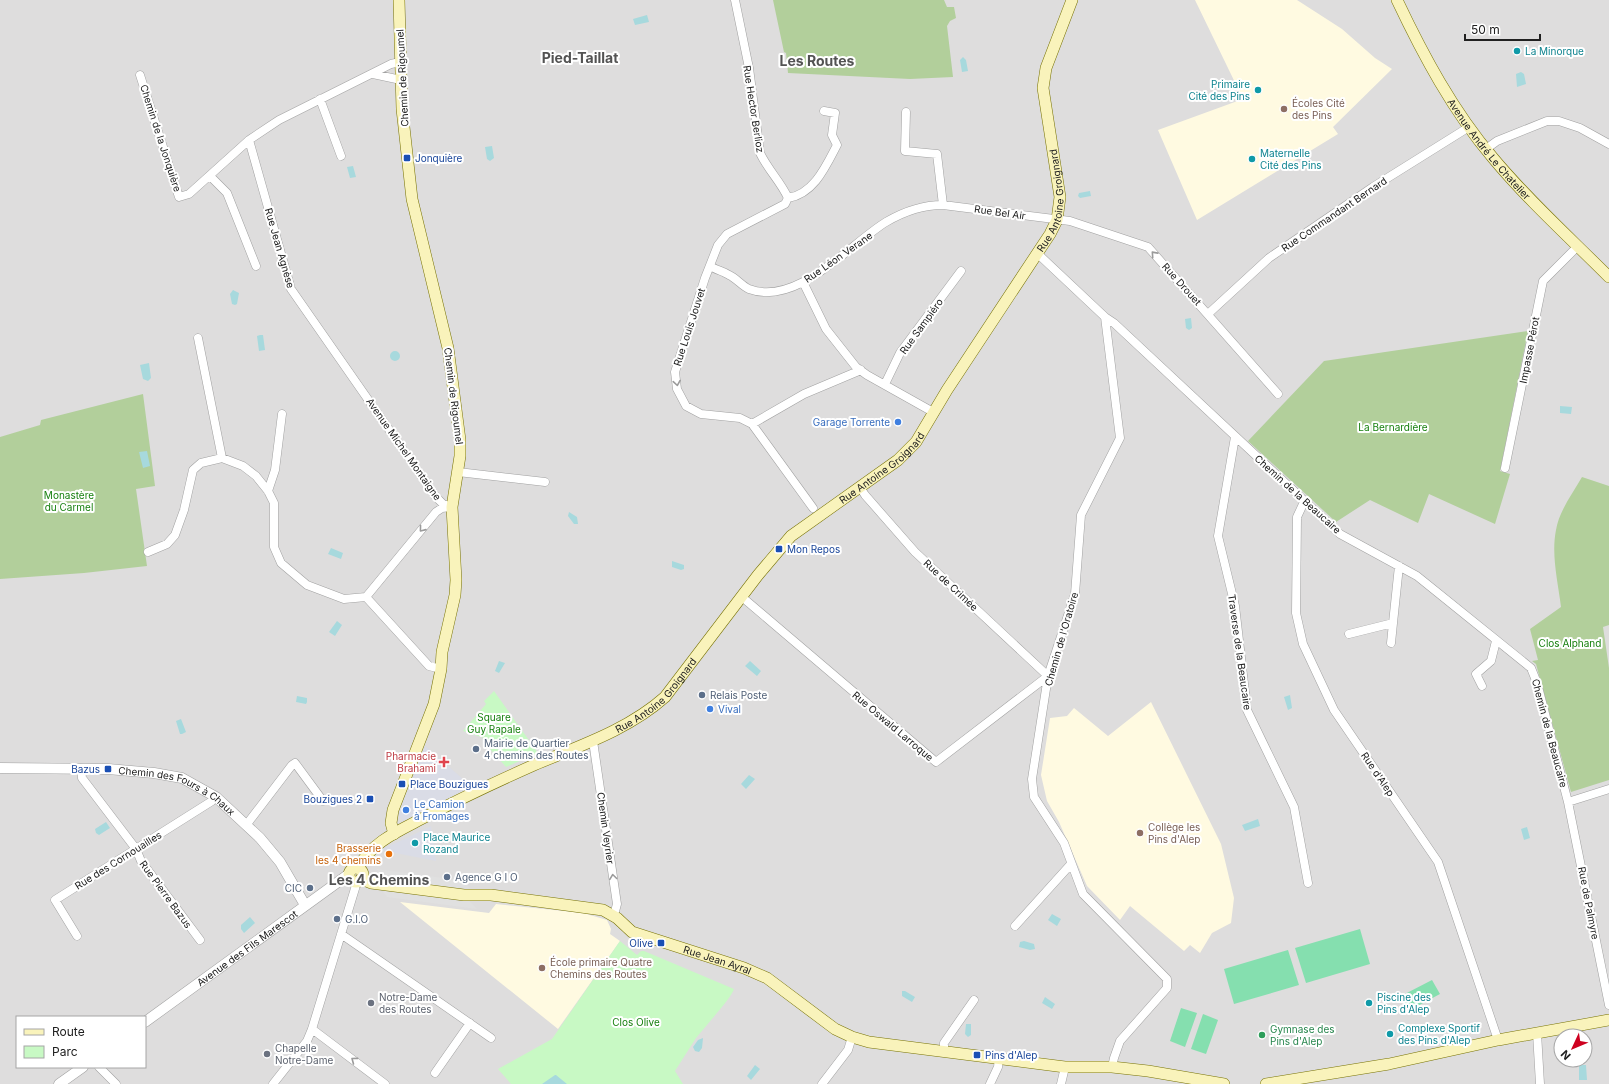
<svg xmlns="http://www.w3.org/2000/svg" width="1609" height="1084" font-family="Inter,sans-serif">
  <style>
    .residential { fill: #dedddd; fill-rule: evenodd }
    .education { fill: #fffae1 }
    .forest { fill: #b2cf9b }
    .park { fill: #c8f9c4 }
    .pitch { fill: #85dfaf }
    .parking { fill: #e0e0e0 }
    .plaza { fill: #dadce6 }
    .water { fill: #a7d9dd }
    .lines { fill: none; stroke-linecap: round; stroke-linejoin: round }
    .minor-casing { stroke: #a1a1a1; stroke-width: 9 }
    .tertiary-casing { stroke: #a1a1a1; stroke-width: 11 }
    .secondary-casing { stroke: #787306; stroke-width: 12 }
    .minor { stroke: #fff; stroke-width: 8 }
    .tertiary { stroke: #fff; stroke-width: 10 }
    .secondary { stroke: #f9f3bb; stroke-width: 11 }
    .oneway { stroke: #9b9b9b }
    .culture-dot { fill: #0f9aa8; stroke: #fff; stroke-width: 1.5 }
    .education-dot { fill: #8d6e63; stroke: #fff; stroke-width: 1.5 }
    .transit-dot { fill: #1a4fb4; stroke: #fff; stroke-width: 1.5 }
    .shop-dot { fill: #3f7fe0; stroke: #fff; stroke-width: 1.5 }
    .service-dot { fill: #5c6f8a; stroke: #fff; stroke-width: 1.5 }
    .health-dot { fill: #e0444e; stroke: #fff; stroke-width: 1.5 }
    .food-dot { fill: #e8710a; stroke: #fff; stroke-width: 1.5 }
    .worship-dot { fill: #6b7280; stroke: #fff; stroke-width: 1.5 }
    .leisure-dot { fill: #2e9e5b; stroke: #fff; stroke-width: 1.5 }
    .labels { text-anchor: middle; stroke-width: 4; stroke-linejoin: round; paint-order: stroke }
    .culture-label { font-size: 10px; fill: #0d838f; stroke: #fff; text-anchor: start }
    .street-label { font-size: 10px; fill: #202020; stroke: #fff }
    .education-label { font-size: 10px; fill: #785e54; stroke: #fff; text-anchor: start }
    .transit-label { font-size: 10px; fill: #164399; stroke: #fff; text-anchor: start }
    .shop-label { font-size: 10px; fill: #366cbe; stroke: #fff; text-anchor: start }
    .park-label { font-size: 10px; fill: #147f0c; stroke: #fff }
    .service-label { font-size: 10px; fill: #4e5e75; stroke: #fff; text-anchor: start }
    .health-label { font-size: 10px; fill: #be3a42; stroke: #fff; text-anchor: end }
    .food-label { font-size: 10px; fill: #c56008; stroke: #fff; text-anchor: end }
    .worship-label { font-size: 10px; fill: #5b616d; stroke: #fff; text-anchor: start }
    .leisure-label { font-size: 10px; fill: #27864d; stroke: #fff; text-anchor: start }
    .district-label { font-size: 14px; font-weight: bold; fill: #535353; stroke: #fff }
  </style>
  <rect width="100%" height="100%" fill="#f0ebe6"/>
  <path class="residential" d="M0,0h1609v1084h-1609zM17,1017h128v50h-128zM1561,1036h24v24h-24z"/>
  <path class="education" d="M1195,0h102l45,29 33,29 17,11 -59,58 5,7 -141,86 -39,-90 85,-31z
    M1151,702l70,142 13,54 -3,25 -19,10 -12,20 -10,-8 -6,6 -54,-45 -10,14 -33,-34 -28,-64 -12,-21 -6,-26 9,-57 17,-2 7,-8 34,28z
    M400,902l89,11 7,-9 87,9 24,7 4,9 -1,5 10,7 -62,88z"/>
  <path class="forest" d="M773,0h171l3,7h7l2,11 -6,3 -3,5 6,51 -43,2 -122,-6 -2,-20 -2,-1z
    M1528,331l-28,140 10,3 -15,50 -66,-30 -11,29 -48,-23 -34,22 -88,-81 76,-80z
    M143,394l12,92 -19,3 11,77 -63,7 -84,6v-142l40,-12 1,-5z
    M1582,477l27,9v139l-6,2 6,41v112l-38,12 -35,-128 -4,-3 6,-1 -8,-31 31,-22c-3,-25 -10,-52 -5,-77 3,-19 17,-37 26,-53z"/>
  <path class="park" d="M494,691l44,62 -32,14 -16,-18 3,-3 -6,-7 -24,-8 23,-27 -2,-3z
    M620,941l17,14 4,-4h3l90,38c-2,8 -30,39 -38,49 -7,11 -14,22 -21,33l8,13h-172l-13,-15 54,-30z"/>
  <path class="pitch" d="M1360,929l10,35 -64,19 -11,-35z
    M1288,950l11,35 -65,19 -10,-35z
    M1432,980l8,14 -32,17 -7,-15z
    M1181,1008l16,5 -12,34 -15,-6z
    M1203,1014l15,6 -12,34 -15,-5z"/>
  <path class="parking" d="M377,869l88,12 9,14 -9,1 12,13 -90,-12 -10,-13 6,1z"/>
  <path class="plaza" d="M425,746l46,40 -67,35 -6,-6 1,-8 10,-19 -1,-2z
    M431,826l5,35 -56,-11 31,-14z"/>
  <path class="water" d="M647,15l2,7 -14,3 -2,-6z
    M963,57l3,3 2,11 -6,1 -2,-12z
    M1521,72l3,2 2,10 -9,3 -1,-13z
    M492,146l2,12 -4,3 -3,-2 -2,-12z
    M353,166l3,11 -6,1 -3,-11z
    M1090,191l1,5 -11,2 -2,-2 1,-3z
    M233,290l6,3 -2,11 -2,1 -3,-1 -2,-10z
    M1191,318l1,10 -3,2 -3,-2 -1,-9z
    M260,335h3l2,15 -6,1 -2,-15z
    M390 356a5 5 0 1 1 10 0a5 5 0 1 1-10 0Z
    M149,363l2,15 -3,3 -5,-2 -3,-14z
    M1560,406l12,1 -1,7 -11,-1z
    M147,451l3,15 -7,2 -4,-16z
    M569,512l8,5 1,7h-4l-6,-8z
    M331,548l12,5 -2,6 -13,-5z
    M672,561l12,4v4l-3,1 -9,-3z
    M337,621l5,4 -7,11 -6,-4z
    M499,661l6,2 -6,10 -4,-2z
    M750,661l11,10 -4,5 -12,-10z
    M1290,695l2,13 -4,2 -4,-13z
    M297,696l10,2v4l-1,2 -10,-2z
    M181,719l5,13 -4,2h-2l-4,-13z
    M749,775l6,4 -9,10 -5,-5z
    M1258,819l2,7 -15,5 -3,-6z
    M106,822l4,6 -11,7 -3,-2 -1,-4z
    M1527,827l3,11 -6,2 -3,-11z
    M1052,914l9,5 -4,7 -9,-6z
    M250,917l5,6 -11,10 -3,-4v-4z
    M1024,941l10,3 1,5 -5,1 -11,-3 1,-5z
    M902,991h3l10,6 -3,5 -10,-6z
    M1045,997l10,7 -3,5 -10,-6z
    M966,1024h5v11l-3,2 -3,-3z
    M703,1038l-1,10 -3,4 -4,-1 -2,-4 5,-7z
    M755,1065l5,4 -9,11 -4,-4z
    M1579,1065h7l1,15h-8z
    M555,1075h1l11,9h-25z"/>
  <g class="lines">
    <g class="minor-casing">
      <path id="minor" d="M735,0l14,68 11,85c8,17 21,29 28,45l-3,6 -58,30 -9,11 -13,33 -30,94 2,17 9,17 15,8 39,4 12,6 61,84
        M373,74l28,6
        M140,75l39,122 10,-3 60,-54 30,-20 112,-56 9,-2
        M320,99l21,57
        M906,112l-1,39 32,3 6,51
        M249,140l42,149 145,208 7,7 9,3
        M1486,149l11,-8 50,-20h12l21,7 29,16
        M210,176l17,17 29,73
        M788,198c26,-4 38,-32 49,-53l-5,-10 3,-22 -11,-2
        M1038,254l67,63 15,121 -39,77 -6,79 -27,82 -16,103 2,18 30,46 19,51 84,85v9l-47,53 -6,17 -2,9
        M710,266c6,4 13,5 19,9 7,3 13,11 20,14 48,18 101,-45 137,-67 17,-10 38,-17 57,-17l127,16 78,26 130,147
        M803,282l23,47 30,38 11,8 66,37
        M1208,314l61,-56 104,-71 96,-60
        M1105,317l9,6 226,211 77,42 114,92 6,15 31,119 41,203
        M198,338l24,120
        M885,384l15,-31 61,-82
        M752,424l52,-30 57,-24
        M1235,437l-17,99 17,70 12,104 47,97 14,76
        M1505,468l38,-187 35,-35
        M458,472l87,10
        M268,491l7,-21 7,-56
        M1304,502l-7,15 -1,96 7,31 31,66 104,152 60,178
        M148,552l19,-8 8,-9 9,-25 9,-40 8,-7 21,-5 21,8 13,10 12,15 6,12v44l7,16 26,22 37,14 22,-2
        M366,597l70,-85 6,-4 8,-1
        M366,597l63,69 12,3
        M742,597l194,165 112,-86 -133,-124 -50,-57 -5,-8
        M1349,634l44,-11 6,-57
        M1391,643l2,-20
        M1482,686l-6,-12 15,-13 5,-20
        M593,741l24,163 -3,11
        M81,768l1,10 54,71 5,12 59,79
        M1568,802l41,-13
        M247,824l45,-59 3,-2 28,38
        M1015,926l56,-62
        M341,934l150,104
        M77,936l-22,-36 157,-99 4,-4
        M312,1029l73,55
        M1537,1033l3,51
        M944,1051v-8l30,-43
        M99,1067l17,17
        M435,1073l35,-50
        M273,1084l34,-43 5,-12 45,-147
        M822,1084l26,-34 4,-13
        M990,1084l8,-17 1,-9
        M1061,1084l4,-17"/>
    </g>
    <g class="tertiary-casing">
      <g id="tertiary">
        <path id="s1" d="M0,768l108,1 46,4 28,5 34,19 44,41 20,24 25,43"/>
        <path id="s2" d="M145,1022l204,-148"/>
        <path d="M59,1084l24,-17"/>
      </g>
    </g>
    <g class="secondary-casing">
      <g id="secondary">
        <path id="s3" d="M1397,0c26,55 56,111 96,158 35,42 77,80 116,119"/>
        <path d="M394,834l-3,-11 2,-13 41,-106 7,-35 1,-17 13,-57 1,-15 -4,-73 8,-51v-16l-12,-92 -36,-149 -10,-90 -3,-109"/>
        <circle cx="356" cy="875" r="7"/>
        <path id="s4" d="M358,868c14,-27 43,-38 69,-52 35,-18 71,-35 107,-51 45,-19 94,-35 131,-68l93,-122 33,-39 107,-76 18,-18 31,-52 103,-156 7,-14 3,-23 -17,-109 3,-20 26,-68"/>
        <path id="s5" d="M361,879l10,4 93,12h27l112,15 14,8 15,14 112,36 23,10 68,51 17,8 17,5 196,25h47l36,4 76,13"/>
        <path d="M1266,1084l123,-20 109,-24 111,-20"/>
      </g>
    </g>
    <use href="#minor" class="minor"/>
    <use href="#tertiary" class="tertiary"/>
    <use href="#secondary" class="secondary"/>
  </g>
  <defs><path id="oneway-chevron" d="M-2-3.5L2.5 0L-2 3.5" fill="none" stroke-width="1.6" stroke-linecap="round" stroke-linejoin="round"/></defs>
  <g class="oneway">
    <use href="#oneway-chevron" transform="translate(1154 254) rotate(-132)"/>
    <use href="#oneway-chevron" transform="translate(677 383) rotate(81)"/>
    <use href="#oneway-chevron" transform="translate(422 529) rotate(129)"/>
    <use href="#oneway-chevron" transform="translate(613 877) rotate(-98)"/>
    <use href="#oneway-chevron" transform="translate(354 1060) rotate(-143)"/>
  </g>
  <g class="culture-dot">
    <circle cx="1517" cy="51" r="4"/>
    <circle cx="1258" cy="90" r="4"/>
    <circle cx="1252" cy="159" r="4"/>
    <circle cx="415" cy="843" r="4"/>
    <circle cx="1369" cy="1003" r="4"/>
    <circle cx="1390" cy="1034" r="4"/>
  </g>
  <g class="education-dot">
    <circle cx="1284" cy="109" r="4"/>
    <circle cx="1140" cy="833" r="4"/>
    <circle cx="542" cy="968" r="4"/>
  </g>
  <g class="transit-dot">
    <rect x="403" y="154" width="8" height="8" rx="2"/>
    <rect x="775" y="545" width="8" height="8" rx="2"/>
    <rect x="104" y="765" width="8" height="8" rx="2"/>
    <rect x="398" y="780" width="8" height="8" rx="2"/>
    <rect x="366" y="795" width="8" height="8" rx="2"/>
    <rect x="657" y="939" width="8" height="8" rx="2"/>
    <rect x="973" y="1051" width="8" height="8" rx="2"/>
  </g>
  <g class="shop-dot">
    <circle cx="898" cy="422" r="4"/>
    <circle cx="710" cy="709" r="4"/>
    <circle cx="406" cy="810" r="4"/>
  </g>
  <g class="service-dot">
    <circle cx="702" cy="695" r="4"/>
    <circle cx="476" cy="749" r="4"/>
    <circle cx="447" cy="877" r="4"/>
    <circle cx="310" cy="888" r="4"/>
    <circle cx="337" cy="919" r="4"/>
  </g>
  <path class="health-dot" d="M442 756h4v4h4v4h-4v4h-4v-4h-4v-4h4z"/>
  <circle class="food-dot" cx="389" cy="854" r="4"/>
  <g class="worship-dot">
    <circle cx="371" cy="1003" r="4"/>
    <circle cx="267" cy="1054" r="4"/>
  </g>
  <circle class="leisure-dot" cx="1262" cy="1035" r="4"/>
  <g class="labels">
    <g class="culture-label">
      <text x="1525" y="55">La Minorque</text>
      <text x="1250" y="88" text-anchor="end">Primaire<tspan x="1250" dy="12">Cité des Pins</tspan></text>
      <text x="1260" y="157">Maternelle<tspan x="1260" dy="12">Cité des Pins</tspan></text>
      <text x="423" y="841">Place Maurice<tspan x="423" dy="12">Rozand</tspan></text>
      <text x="1377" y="1001">Piscine des<tspan x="1377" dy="12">Pins d'Alep</tspan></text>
      <text x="1398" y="1032">Complexe Sportif<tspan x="1398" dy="12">des Pins d'Alep</tspan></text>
    </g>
    <g class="street-label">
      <text transform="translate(402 78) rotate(-93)" y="4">Chemin de Rigoumel</text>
      <text transform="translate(754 109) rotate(81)" y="4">Rue Hector Berlioz</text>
      <text transform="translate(161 138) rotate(72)" y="4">Chemin de la Jonquière</text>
      <text dy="4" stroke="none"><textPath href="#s3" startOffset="176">Avenue André Le Chatelier</textPath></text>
      <text dy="4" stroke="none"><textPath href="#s4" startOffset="997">Rue Antoine Groignard</textPath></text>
      <text transform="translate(1000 212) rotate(8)" y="4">Rue Bel Air</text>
      <text transform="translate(1334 214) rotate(-34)" y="4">Rue Commandant Bernard</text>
      <text transform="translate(280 248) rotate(74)" y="4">Rue Jean Agnèse</text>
      <text transform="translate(838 257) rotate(-35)" y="4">Rue Léon Verane</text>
      <text transform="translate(1182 284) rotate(48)" y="4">Rue Drouet</text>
      <text transform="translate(921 326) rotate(-54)" y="4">Rue Sampiéro</text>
      <text transform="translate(689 327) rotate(-72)" y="4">Rue Louis Jouvet</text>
      <text transform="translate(1529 350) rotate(-79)" y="4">Impasse Pérot</text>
      <text transform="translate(454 396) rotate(83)" y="4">Chemin de Rigoumel</text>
      <text transform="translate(404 449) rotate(55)" y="4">Avenue Michel Montaigne</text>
      <text dy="4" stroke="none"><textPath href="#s4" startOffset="673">Rue Antoine Groignard</textPath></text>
      <text transform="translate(1298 494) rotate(42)" y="4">Chemin de la Beaucaire</text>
      <text transform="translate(951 585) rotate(43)" y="4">Rue de Crimée</text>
      <text transform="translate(1061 639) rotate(-74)" y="4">Chemin de l'Oratoire</text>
      <text transform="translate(1240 652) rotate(82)" y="4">Traverse de la Beaucaire</text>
      <text dy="4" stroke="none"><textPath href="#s4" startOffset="349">Rue Antoine Groignard</textPath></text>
      <text transform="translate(893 726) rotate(40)" y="4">Rue Oswald Larroque</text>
      <text transform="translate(1550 733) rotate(75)" y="4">Chemin de la Beaucaire</text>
      <text transform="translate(1378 774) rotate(56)" y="4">Rue d'Alep</text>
      <text dy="4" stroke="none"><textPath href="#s1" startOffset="182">Chemin des Fours à Chaux</textPath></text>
      <text transform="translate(606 828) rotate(82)" y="4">Chemin Veyrier</text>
      <text transform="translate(118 860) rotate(-32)" y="4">Rue des Cornouailles</text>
      <text transform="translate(166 894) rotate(54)" y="4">Rue Pierre Bazus</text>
      <text transform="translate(1589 903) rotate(79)" y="4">Rue de Palmyre</text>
      <text dy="4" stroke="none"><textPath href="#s2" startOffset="126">Avenue des Fils Marescot</textPath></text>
      <text dy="4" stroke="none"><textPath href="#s5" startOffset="371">Rue Jean Ayral</textPath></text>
    </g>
    <g class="education-label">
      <text x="1292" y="107">Écoles Cité<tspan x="1292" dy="12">des Pins</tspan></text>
      <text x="1148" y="831">Collège les<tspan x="1148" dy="12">Pins d'Alep</tspan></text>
      <text x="550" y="966">École primaire Quatre<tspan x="550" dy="12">Chemins des Routes</tspan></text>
    </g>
    <g class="transit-label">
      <text x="415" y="162">Jonquière</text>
      <text x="787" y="553">Mon Repos</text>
      <text x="100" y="773" text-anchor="end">Bazus</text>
      <text x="410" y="788">Place Bouzigues</text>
      <text x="362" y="803" text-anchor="end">Bouzigues 2</text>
      <text x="653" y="947" text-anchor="end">Olive</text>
      <text x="985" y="1059">Pins d'Alep</text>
    </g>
    <g class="shop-label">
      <text x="890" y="426" text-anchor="end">Garage Torrente</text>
      <text x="718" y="713">Vival</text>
      <text x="414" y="808">Le Camion<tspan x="414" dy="12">à Fromages</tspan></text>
    </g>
    <g class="park-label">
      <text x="1393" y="431">La Bernardière</text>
      <text x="69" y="499">Monastère<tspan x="69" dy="12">du Carmel</tspan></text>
      <text x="1570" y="647">Clos Alphand</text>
      <text x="494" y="721">Square<tspan x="494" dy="12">Guy Rapale</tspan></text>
      <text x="636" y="1026">Clos Olive</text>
    </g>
    <g class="service-label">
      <text x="710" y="699">Relais Poste</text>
      <text x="484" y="747">Mairie de Quartier<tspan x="484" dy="12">4 chemins des Routes</tspan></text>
      <text x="455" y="881">Agence G I O</text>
      <text x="302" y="892" text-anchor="end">CIC</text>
      <text x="345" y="923">G.I.O</text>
    </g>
    <g class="health-label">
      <text x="436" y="760">Pharmacie<tspan x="436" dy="12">Brahami</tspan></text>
    </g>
    <g class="food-label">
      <text x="381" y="852">Brasserie<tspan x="381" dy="12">les 4 chemins</tspan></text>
    </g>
    <g class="worship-label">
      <text x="379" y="1001">Notre-Dame<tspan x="379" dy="12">des Routes</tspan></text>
      <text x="275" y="1052">Chapelle<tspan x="275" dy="12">Notre-Dame</tspan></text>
    </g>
    <g class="leisure-label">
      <text x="1270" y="1033">Gymnase des<tspan x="1270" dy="12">Pins d'Alep</tspan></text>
    </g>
    <g class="district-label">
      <text x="580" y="63">Pied-Taillat</text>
      <text x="817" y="66">Les Routes</text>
      <text x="379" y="885">Les 4 Chemins</text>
    </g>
  </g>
  <rect x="16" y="1016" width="130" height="52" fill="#ffffff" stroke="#a6a6a6"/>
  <rect x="24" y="1029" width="20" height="6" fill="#f9f3bb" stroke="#a6a6a6"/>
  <text x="52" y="1036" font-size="12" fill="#202020">Route</text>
  <rect x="24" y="1046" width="20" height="12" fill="#c8f9c4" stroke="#a6a6a6"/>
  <text x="52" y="1056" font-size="12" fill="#202020">Parc</text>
  <g transform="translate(1573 1048) rotate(226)"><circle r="19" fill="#ffffff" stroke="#a6a6a6"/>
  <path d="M0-3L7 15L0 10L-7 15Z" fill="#ce0120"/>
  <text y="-6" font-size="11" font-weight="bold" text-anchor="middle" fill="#202020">N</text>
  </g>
  <path d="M1465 34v6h75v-6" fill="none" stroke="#202020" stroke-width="2"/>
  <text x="1471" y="34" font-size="12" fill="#202020" stroke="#ffffff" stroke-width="3" paint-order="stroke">50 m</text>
</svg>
